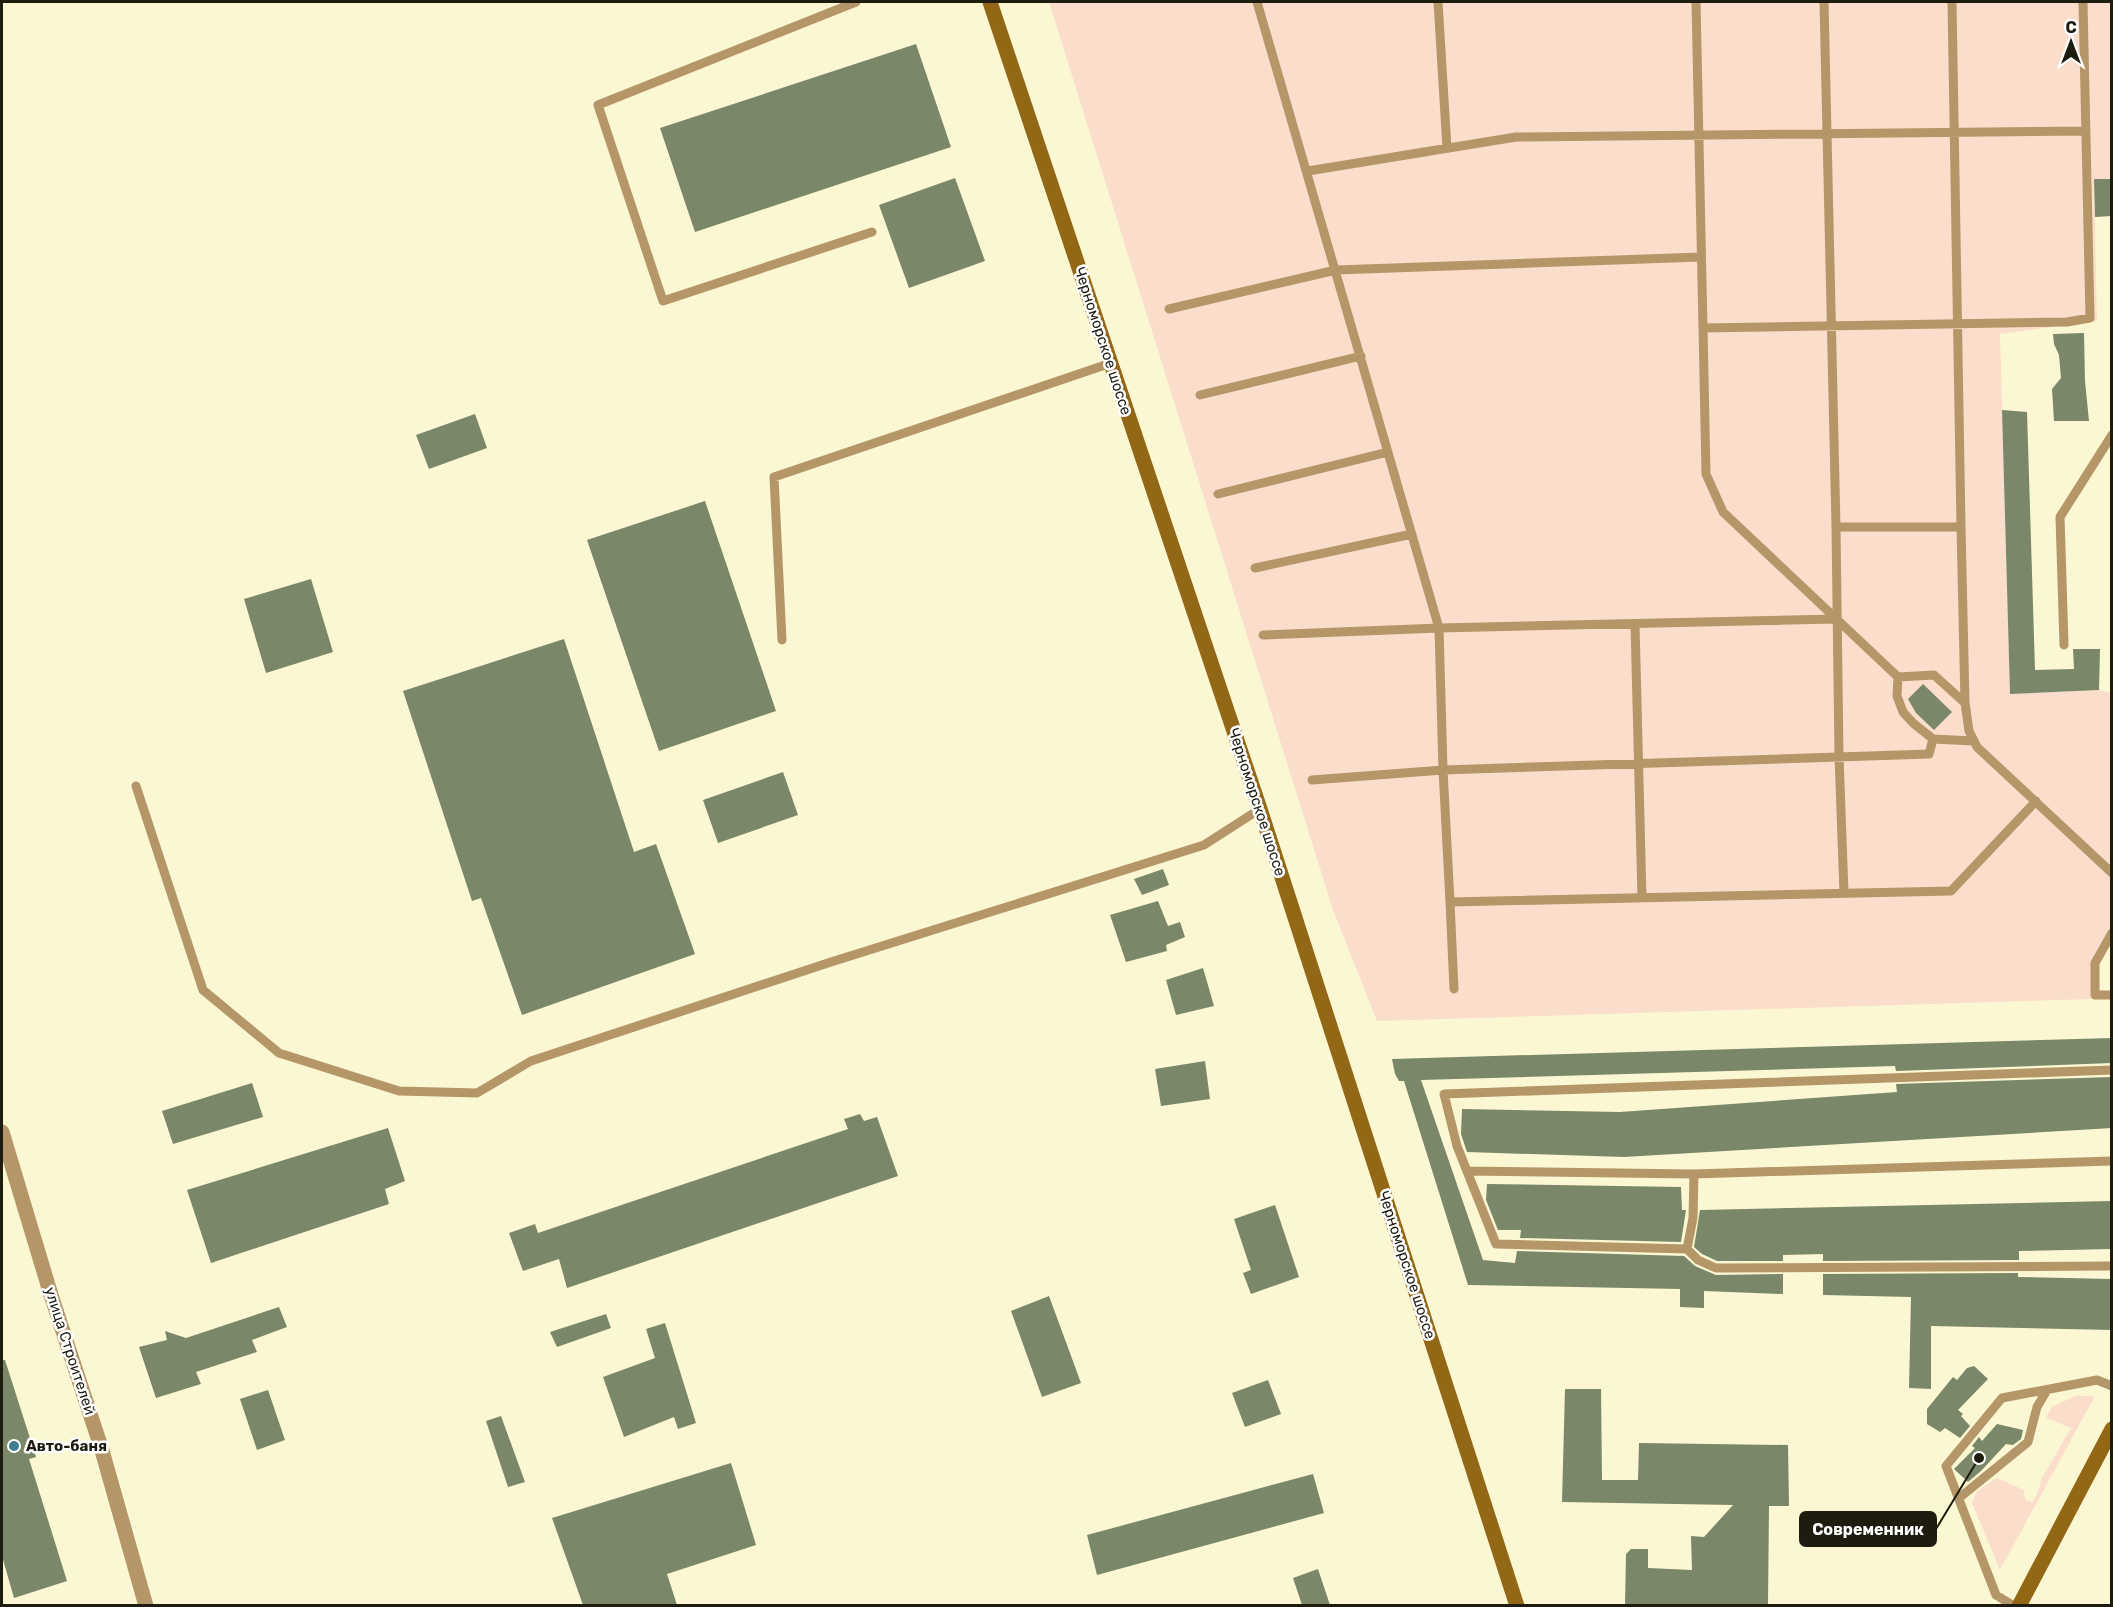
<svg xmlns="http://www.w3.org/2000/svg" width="2113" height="1607" viewBox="0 0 2113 1607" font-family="Rubik,sans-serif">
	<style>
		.green { fill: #fbddcc }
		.building { fill: #7a8768 }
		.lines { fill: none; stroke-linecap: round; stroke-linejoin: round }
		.service { stroke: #b49669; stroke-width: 9 }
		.minor { stroke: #b49669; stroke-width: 15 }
		.secondary { stroke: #926715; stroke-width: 15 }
		.poi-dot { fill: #3f7d93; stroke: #fff; stroke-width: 2 }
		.labels { text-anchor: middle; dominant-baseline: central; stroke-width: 5; stroke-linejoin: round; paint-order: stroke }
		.street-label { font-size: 15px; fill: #1e1c0f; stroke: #fff }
		.poi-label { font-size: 15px; font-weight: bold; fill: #1e1c0f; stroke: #fff; text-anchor: start }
		.leader { fill: none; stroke: #1e1c0f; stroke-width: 2 }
		.callout-dot { fill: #1e1c0f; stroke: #fff; stroke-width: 2 }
		.callout { fill: #1e1c0f; stroke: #1e1c0f; stroke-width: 2 }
		.callout-label { font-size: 16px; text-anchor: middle; font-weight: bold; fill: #fff }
	</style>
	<rect width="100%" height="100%" fill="#fbf7d3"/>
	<path class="green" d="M1049 2H2111V179H2094L2097 321 2000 334 2010 694 2099 690 2111 693V933L2095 963 2091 999 1377 1021 1333 910Z
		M2075 1396H2095L2000 1570 1972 1503 1977 1491 1997 1478 2024 1490 2025 1500 2032 1502 2037 1495 2042 1478 2071 1428 2046 1418 2052 1407Z"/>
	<path class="building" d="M916 44 951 147 695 232 660 128Z
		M955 178 985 261 909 288 879 205Z
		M2094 179H2112V216L2095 217Z
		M2084 333 2085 381 2089 421H2054L2052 389 2061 378 2059 355 2054 344 2053 334Z
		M2002 410 2027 412 2035 670 2074 669 2073 649H2100L2099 690 2010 694Z
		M475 414 487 448 429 469 416 435Z
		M705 501 776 711 659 751 587 540Z
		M311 579 333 652 266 673 244 599Z
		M564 639 634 852 656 844 695 954 522 1015 481 898 472 901 403 691Z
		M1923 684 1952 712 1934 730 1916 713 1908 699Z
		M783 772 798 815 718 843 703 800Z
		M1163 869 1169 885 1142 895 1134 879Z
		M1158 901 1168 926 1180 922 1185 937 1166 945 1167 951 1126 962 1110 915Z
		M1203 968 1214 1006 1176 1015 1166 980Z
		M2112 1038V1063L1896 1071 1895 1066 1421 1080 1483 1260 1515 1263 1517 1251 1684 1256 1695 1266 1716 1275 1783 1274V1294L1704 1291V1308L1680 1307V1289L1468 1285 1404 1081H1399L1395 1074 1392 1059Z
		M1205 1061 1210 1099 1161 1106 1155 1069Z
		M2112 1077V1128L1624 1157 1467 1152 1461 1134 1462 1109 1620 1112 1897 1092 1896 1084Z
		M252 1083 263 1117 173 1144 162 1111Z
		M860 1114 864 1121 877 1117 898 1176 567 1288 559 1259 523 1271 509 1233 535 1224 538 1233 848 1129 844 1119Z
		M388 1128 405 1181 385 1189 389 1204 211 1263 187 1190Z
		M1487 1184 1681 1187 1682 1210H1686L1681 1242 1520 1238 1521 1230H1498L1486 1200Z
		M2112 1201V1249L2019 1251V1260L1823 1261V1254L1783 1255V1261H1717L1702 1254 1694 1247 1700 1210Z
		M1275 1205 1299 1277 1251 1294 1243 1273 1251 1270 1234 1219Z
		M2018 1273V1277L2112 1279V1330L1931 1326V1389L1909 1388 1911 1297 1823 1295V1274Z
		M1049 1296 1081 1383 1042 1397 1011 1311Z
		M279 1307 287 1327 252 1340 257 1352 196 1372 201 1384 156 1398 139 1347 167 1340 165 1331 186 1338Z
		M606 1314 611 1328 557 1347 550 1332Z
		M665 1323 696 1423 678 1429 674 1417 624 1437 603 1377 655 1358 646 1329Z
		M2 1360H5L36 1457 29 1459 67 1581 14 1598 2 1556Z
		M1974 1366 1988 1379 1958 1410 1963 1414 1961 1416 1970 1426 1960 1438 1945 1428 1940 1432 1927 1424V1409L1953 1377 1957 1380 1967 1368Z
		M1268 1380 1281 1414 1245 1427 1232 1393Z
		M1565 1389H1601L1602 1480H1638L1639 1443 1788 1445 1789 1506H1769L1768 1605H1625L1626 1554 1631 1549H1648V1568L1692 1570 1691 1536 1704 1537 1733 1505 1562 1502Z
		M268 1390 285 1440 257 1450 240 1399Z
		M501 1416 525 1482 508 1487 486 1421Z
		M1997 1424 2023 1430 2021 1439 2013 1445 2006 1444 1981 1471 1968 1482 1954 1469 1975 1448 1972 1446 1979 1437 1982 1441Z
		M731 1463 756 1545 667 1574 677 1605H583L552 1518Z
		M1313 1474 1324 1513 1097 1575 1087 1535Z
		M1318 1569 1330 1605H1302L1293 1578Z"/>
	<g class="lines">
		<path class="service" d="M856 2 598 105 663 301 872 232
			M1257 2 1439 628 1443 770 1450 902
			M1438 2 1447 148
			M1696 2 1703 328
			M1824 2 1836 527
			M1952 2 1961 527
			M2083 2 2090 318 2067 322 1703 328 1706 474 1723 512 1898 677 1934 675 1965 703 1969 731 1977 747 2112 873
			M1308 171 1516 137 2086 131
			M1169 309 1336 270 1701 257
			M1200 395 1361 356
			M1218 494 1388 452
			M1255 568 1412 534
			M1635 624 1642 898
			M1263 635 1439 628 1837 619
			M782 640 774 477 1111 363
			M2064 645 2060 517 2112 435
			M1898 677 1897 696 1903 712 1913 723 1933 739 1974 741
			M1312 780 1443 770 1929 754 1933 739
			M136 786 203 990 279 1053 399 1091 477 1093 531 1061 831 962 1204 845 1260 809
			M1844 893 1839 756 1836 527H1961L1965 703
			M2112 933 2095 963V995H2112
			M1454 989 1450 902 1951 891 2036 801
			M2112 1070 1444 1094 1457 1146 1496 1244 1687 1249 1698 1260 1716 1268 2112 1266
			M1467 1171 1694 1174 2112 1161
			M1687 1249 1693 1218 1694 1174
			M1959 1498 2028 1442 2037 1407 2047 1390
			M2014 1606 1996 1595 1946 1466 2002 1398 2097 1380 2112 1386"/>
		<path class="minor" d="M2 1132 51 1295 101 1447 146 1606"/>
		<path class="secondary" d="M990 2 1260 809 1517 1606
			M2019 1606 2112 1429"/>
	</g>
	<circle class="poi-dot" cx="14" cy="1446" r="6"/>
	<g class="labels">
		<g class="street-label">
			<text transform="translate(1103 341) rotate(72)">Черноморское шоссе</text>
			<text transform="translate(1257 802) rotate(72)">Черноморское шоссе</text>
			<text transform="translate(1407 1265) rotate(72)">Черноморское шоссе</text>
			<text transform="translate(70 1351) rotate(72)">улица Строителей</text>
		</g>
		<g class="poi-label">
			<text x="26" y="1446">Авто-баня</text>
		</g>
	</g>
	<path class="leader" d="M1979 1458L1936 1529"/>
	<circle class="callout-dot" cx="1979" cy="1458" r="6"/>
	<rect class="callout" x="1800" y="1512" width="136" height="34" rx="6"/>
	<g class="callout-label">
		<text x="1868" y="1535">Современник</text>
	</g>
	<rect width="2113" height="1607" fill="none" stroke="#1e1c0f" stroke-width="6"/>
	<g transform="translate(2071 42)" stroke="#ffffff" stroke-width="4.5" paint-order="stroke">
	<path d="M0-4.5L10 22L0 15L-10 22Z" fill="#1e1c0f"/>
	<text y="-9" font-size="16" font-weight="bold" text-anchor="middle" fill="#1e1c0f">С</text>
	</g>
</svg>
